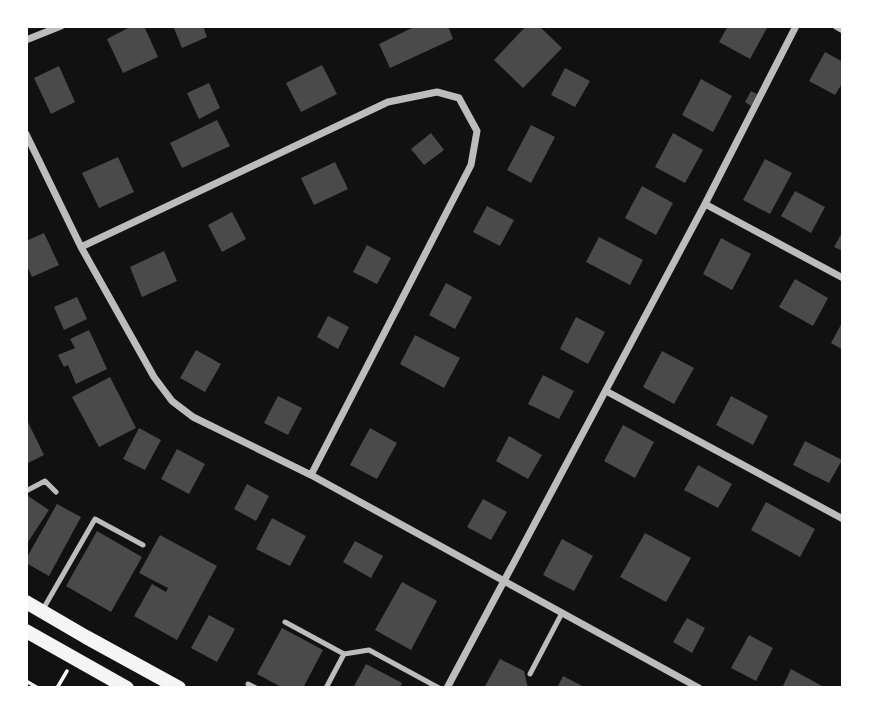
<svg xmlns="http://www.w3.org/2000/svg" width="869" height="714" viewBox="0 0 869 714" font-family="Raleway,sans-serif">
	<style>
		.building { fill: #4a4a4a }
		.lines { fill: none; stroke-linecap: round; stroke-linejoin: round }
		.path { stroke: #f5f5f5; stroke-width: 3.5 }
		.service { stroke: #bcbcbc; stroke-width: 5 }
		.minor { stroke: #bcbcbc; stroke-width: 7 }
		.secondary { stroke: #f5f5f5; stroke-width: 14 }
	</style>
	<rect width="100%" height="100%" fill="#111"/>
	<path class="building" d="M132 26H144L158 57 123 73 107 39Z
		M173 26H203L207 37 182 48Z
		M416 26H448L453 39 390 68 379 44Z
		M526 26H539L562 48 523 88 494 60Z
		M728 26H768L750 59 719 42Z
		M825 52 843 62V82L835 95 809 81Z
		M322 65 337 94 301 112 286 83Z
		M59 66 75 102 51 114 34 78Z
		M565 68 590 81 575 107 551 95Z
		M701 79 732 96 713 132 682 115Z
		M209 83 220 108 199 119 187 93Z
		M751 91 757 94 751 106 745 102Z
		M217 120 230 146 182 168 170 143Z
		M531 125 555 137 531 183 507 170Z
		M431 133 444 150 424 165 411 149Z
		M673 133 703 150 685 183 655 167Z
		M118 157 134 192 99 208 82 173Z
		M765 159 792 173 770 214 743 200Z
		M335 162 348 189 314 205 301 178Z
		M642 186 673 203 656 235 625 218Z
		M795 191 825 207 811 233 781 216Z
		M487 206 514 220 500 246 473 232Z
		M232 212 246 239 222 252 208 225Z
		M843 231V251L834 247Z
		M44 233 59 265 32 277 26 264V241Z
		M599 237 643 260 630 285 586 262Z
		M721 238 751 254 732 290 703 274Z
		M367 245 391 258 377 284 353 272Z
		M164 251 177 281 142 297 130 267Z
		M795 279 828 298 813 326 779 307Z
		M446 283 472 297 455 329 429 315Z
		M77 297 87 319 64 330 54 307Z
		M328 316 349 327 338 349 317 337Z
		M576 317 605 332 588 364 560 349Z
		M843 321V350L831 343Z
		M89 330 107 369 76 384 68 365 64 367 58 355 75 348 70 339Z
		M415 335 460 358 444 388 400 364Z
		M196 350 221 364 205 392 180 378Z
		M662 351 694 368 674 404 643 387Z
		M543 375 574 391 559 419 528 404Z
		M110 377 136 428 99 447 72 397Z
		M278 396 302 408 288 435 264 423Z
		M731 396 768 416 753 445 716 425Z
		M26 418 44 455 26 464Z
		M623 425 654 442 635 478 604 461Z
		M139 428 161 440 145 470 123 459Z
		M370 428 397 443 377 479 350 465Z
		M509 436 542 455 528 479 496 461Z
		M805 441 842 460 829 483 793 465Z
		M177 449 205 464 189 494 161 479Z
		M698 465 732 484 718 508 684 490Z
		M247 484 269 496 256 521 234 509Z
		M28 496 49 510 26 545V497Z
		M483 499 507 512 491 540 467 527Z
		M766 502 815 529 800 557 751 530Z
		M57 504 81 517 49 576 26 563V559Z
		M272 518 306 536 290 566 256 549Z
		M97 531 142 557 111 612 66 586Z
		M645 533 691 558 666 602 620 577Z
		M160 535 217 566 177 640 134 616 152 584 166 592 168 588 139 573Z
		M562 539 593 556 574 591 543 575Z
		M355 541 383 556 371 578 343 562Z
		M402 582 437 601 411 650 375 630Z
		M209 615 235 629 217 662 191 648Z
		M687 618 705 628 692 653 673 642Z
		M282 628 323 650 303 688H283L257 674Z
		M749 635 773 648 756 681 731 668Z
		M500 659 524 671 528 688H484Z
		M366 664 402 683 400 688H353Z
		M791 669 822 686 821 688H782Z
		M563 676 586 688H557Z"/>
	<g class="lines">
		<path class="path" d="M26 681 38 688
			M57 688 67 671"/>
		<path class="service" d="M26 491 45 481 56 492
			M42 611 95 519 143 545
			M285 622 344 654
			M530 674 562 613
			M248 684 256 688
			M326 688 344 654 369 650 439 688"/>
		<path class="minor" d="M836 26 843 30
			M26 40 61 26
			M26 134 81 247 154 377 172 401 193 417 311 475 699 688
			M705 204 843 278
			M81 247 388 102 437 92 459 98 477 131 471 165 311 475
			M606 391 843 519
			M447 688 705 204 796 26"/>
		<path class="secondary" d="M26 602 86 637 179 688
			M26 631 127 688"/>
	</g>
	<rect width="869" height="714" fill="none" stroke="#ffffff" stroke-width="56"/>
</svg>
